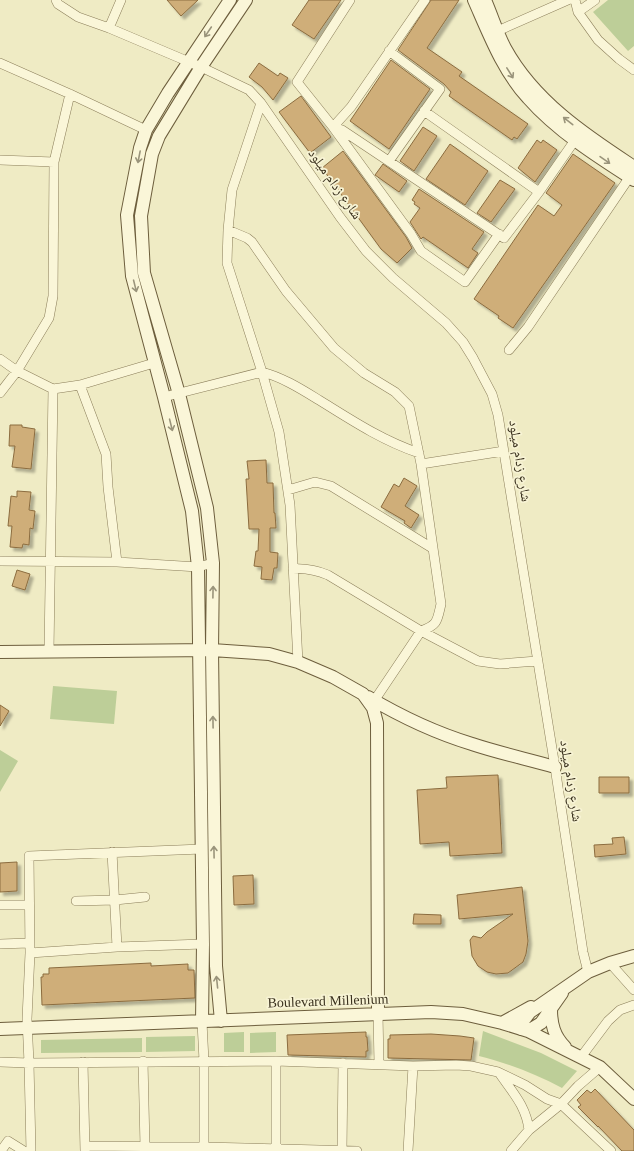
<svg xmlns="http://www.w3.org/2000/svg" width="634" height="1151" viewBox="0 0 634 1151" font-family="'Times New Roman','Noto Naskh Arabic',serif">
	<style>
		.green { fill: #bdce98 }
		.building { fill: #cfae79; stroke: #8b6c3f; filter: url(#shadow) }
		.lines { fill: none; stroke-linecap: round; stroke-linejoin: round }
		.street-casing { stroke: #8b7e5a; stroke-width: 10 }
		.secondary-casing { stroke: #6d5e3d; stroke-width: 14 }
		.street { stroke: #faf6d8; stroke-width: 9 }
		.secondary { stroke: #faf6d8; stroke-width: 12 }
		.oneway { stroke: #9a947b }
		.labels { text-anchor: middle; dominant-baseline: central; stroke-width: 3.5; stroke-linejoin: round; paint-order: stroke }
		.street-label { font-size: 14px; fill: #3a311e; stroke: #f7f3d4 }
	</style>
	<defs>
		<filter id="shadow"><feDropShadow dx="3.5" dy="3.5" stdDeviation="1" flood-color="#0004"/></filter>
	</defs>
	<rect width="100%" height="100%" fill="#efebc4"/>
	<path class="green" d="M608 0H634V46L628 51 593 12Z
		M53 686 117 691 114 724 50 719Z
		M0 750 18 761 0 792Z
		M483 1031 541 1053 577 1071 562 1088C536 1074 507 1063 479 1056Z
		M244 1032V1052H224V1033Z
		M276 1032V1052L250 1053V1033Z
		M195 1036V1051L146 1052V1037Z
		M142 1038V1052L41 1053V1040Z"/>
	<path class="building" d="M167 0H198L181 16Z
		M309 0H341L314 39 292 25Z
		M431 0H459L427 48 462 72 459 76 528 124 517 139 514 137 512 140 449 96 451 92 444 84 398 50Z
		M391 60 430 89 389 149 350 121Z
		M259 63 278 76 280 73 288 78 273 100 262 87 249 77Z
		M301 96 331 137 310 153 279 112Z
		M423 127 437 136 414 171 400 161Z
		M537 140 541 143 543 140 557 150 535 182 518 168Z
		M450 144 488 171 465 205 426 179Z
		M343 151 406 237 412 248 397 263 381 249 322 168Z
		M573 154 615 183 513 328 498 318 499 316 474 299 538 205 554 216 562 205 546 193Z
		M383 164 407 181 399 192 375 175Z
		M500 180 515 189 491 222 477 213Z
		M419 189 484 232 472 249 478 253 468 268 423 237 421 239 410 222 420 208 414 204 415 202 412 200Z
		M10 425H22V427L35 429 31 469 12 467 15 446H9Z
		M266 460 267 483H273L274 513H275L276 528H270V552L278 553 277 568H274L272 580 261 579 262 567 254 566 256 551H258L259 529H249L246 479H249L247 461Z
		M404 478 417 486 405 506 419 515 411 528 404 523 405 521 381 507 394 484 399 487Z
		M17 491 31 492 29 510 35 511 33 529 30 528 29 545 23 544 22 548 10 547 12 526H8L11 496 17 497Z
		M17 570 30 574 25 590 12 586Z
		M0 705 9 711 0 726Z
		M498 775 502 853 450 856 449 842 420 844 417 790 447 788 446 777Z
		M599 777H629V793H599Z
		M624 837 626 854 595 857 594 845 613 844 612 838Z
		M17 862V891L0 892V863Z
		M253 875 254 904 234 905 233 876Z
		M522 887 528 941 526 954 523 962 508 973 496 974 487 972 478 966 472 956 470 940 473 936 481 938 487 932 513 914 459 919 457 895Z
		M414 914 441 915V924H413Z
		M151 963V966L188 964V970H194L195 998 42 1005 41 977H43V974H49V968Z
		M366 1032V1037H367L368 1051H366V1057L288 1055 287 1035Z
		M431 1034 460 1036 474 1038 471 1060 388 1058V1039H390V1035Z
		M595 1089 634 1130V1151H622L598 1126V1127L578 1107 581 1105 577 1100 587 1090 591 1093Z"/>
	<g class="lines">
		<g class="street-casing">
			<path id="street" d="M56 0 58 4 78 17 109 28 201 67 249 90 261 103 340 217 366 251 393 278 446 323 463 342 473 358 492 394 498 415 555 767 583 952 588 972
				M350 0 297 82 333 127 411 234 421 251 465 282 499 234
				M425 0 351 107 333 127 342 130 504 238 539 192 575 140
				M575 0 578 12 598 40 619 59 634 70
				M578 12 595 0
				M109 28 121 0
				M493 33 568 0
				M0 63 70 94 146 130
				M261 103 232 190 228 230 227 263 262 372 279 432 290 505 298 662
				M424 111 539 192
				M0 160 54 162
				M389 161 440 89 389 51
				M228 230 247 238 252 242 286 291 334 348 364 373 395 392 409 406 421 464 441 604C437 621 438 625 421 631L374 701
				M509 350 528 327 633 172
				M0 359 17 371 53 389 80 385 154 363
				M80 385 106 454 108 487 117 562
				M0 393 17 371 49 318 53 296 54 162 70 94
				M164 397 262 372C282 377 301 389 319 400 351 420 383 441 419 453
				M421 464 504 451
				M288 490 315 482 331 486 432 548
				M0 561 117 562 198 567 213 563
				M293 569C306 568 316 570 328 575L421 631 478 661 500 664 537 661
				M49 651 53 389
				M112 852 117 947
				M76 901 115 900 145 897
				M0 905H28
				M0 944 29 943
				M30 953 117 947 203 944
				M610 963 634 990
				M378 1014 379 1064
				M202 1022 204 1061V1151
				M581 1057 608 1021 620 1010 634 1005
				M143 1061 145 1147
				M276 1061V1149
				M0 1062 29 1063 276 1061 413 1066 456 1065 471 1066 498 1072 525 1085 547 1099 561 1104 611 1151
				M83 1062 85 1151
				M500 1074C513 1093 526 1106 529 1130
				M85 1146 204 1147 357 1151
				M1 1151 8 1141 24 1151
				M31 1151 29 1063 27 1019 30 953 29 856 202 849
				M342 1151 343 1063
				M408 1151 413 1066
				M511 1151 529 1130 561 1104 578 1086 600 1067"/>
		</g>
		<g class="secondary-casing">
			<path id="secondary" d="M474 0C489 34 503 71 528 98 557 131 598 157 634 180
				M485 0C492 16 497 33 505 48 534 101 585 135 634 167
				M0 652 212 650 269 654 298 662 333 677 363 694 373 708 377 723 378 1014
				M368 697C400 716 436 733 472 744 499 753 527 759 555 767
				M551 1009C551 1024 554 1036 565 1047
				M221 1021 216 966 212 650 213 563 207 508 179 394 144 273 141 216 152 154 159 136 201 67 246 0
				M202 1022 203 944 198 567 192 511 164 397 132 276 127 215 140 148 146 130 168 93 230 0
				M502 1023 531 1007
				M0 1029 431 1012 463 1014 502 1023 528 1031 600 1067 634 1099
				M521 1029 524 1020 530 1012 588 972 610 963 634 956
				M528 1031 541 1023 562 993"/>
		</g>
		<use href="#street" class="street"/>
		<use href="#secondary" class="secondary"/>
	</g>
	<defs><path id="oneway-shaft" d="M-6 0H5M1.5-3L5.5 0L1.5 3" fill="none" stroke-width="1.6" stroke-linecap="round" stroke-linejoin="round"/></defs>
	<g class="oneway">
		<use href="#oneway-shaft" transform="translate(208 32) rotate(124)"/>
		<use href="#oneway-shaft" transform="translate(510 73) rotate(58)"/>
		<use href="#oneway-shaft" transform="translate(568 121) rotate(-142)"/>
		<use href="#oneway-shaft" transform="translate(139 157) rotate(101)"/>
		<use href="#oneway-shaft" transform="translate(605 160) rotate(35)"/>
		<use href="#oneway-shaft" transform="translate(135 286) rotate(76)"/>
		<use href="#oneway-shaft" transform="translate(171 425) rotate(76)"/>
		<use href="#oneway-shaft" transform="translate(213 592) rotate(-89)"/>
		<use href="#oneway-shaft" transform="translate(213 722) rotate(-91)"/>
		<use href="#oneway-shaft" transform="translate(214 852) rotate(-91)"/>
		<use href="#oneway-shaft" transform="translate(217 982) rotate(-96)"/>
	</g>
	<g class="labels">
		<g class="street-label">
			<text transform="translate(335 184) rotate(55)">شارع زدام ميلود</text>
			<text transform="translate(520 461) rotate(81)">شارع زدام ميلود</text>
			<text transform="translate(571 781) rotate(81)">شارع زدام ميلود</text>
			<text transform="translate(328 1001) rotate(-2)">Boulevard Millenium</text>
		</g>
	</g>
</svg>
